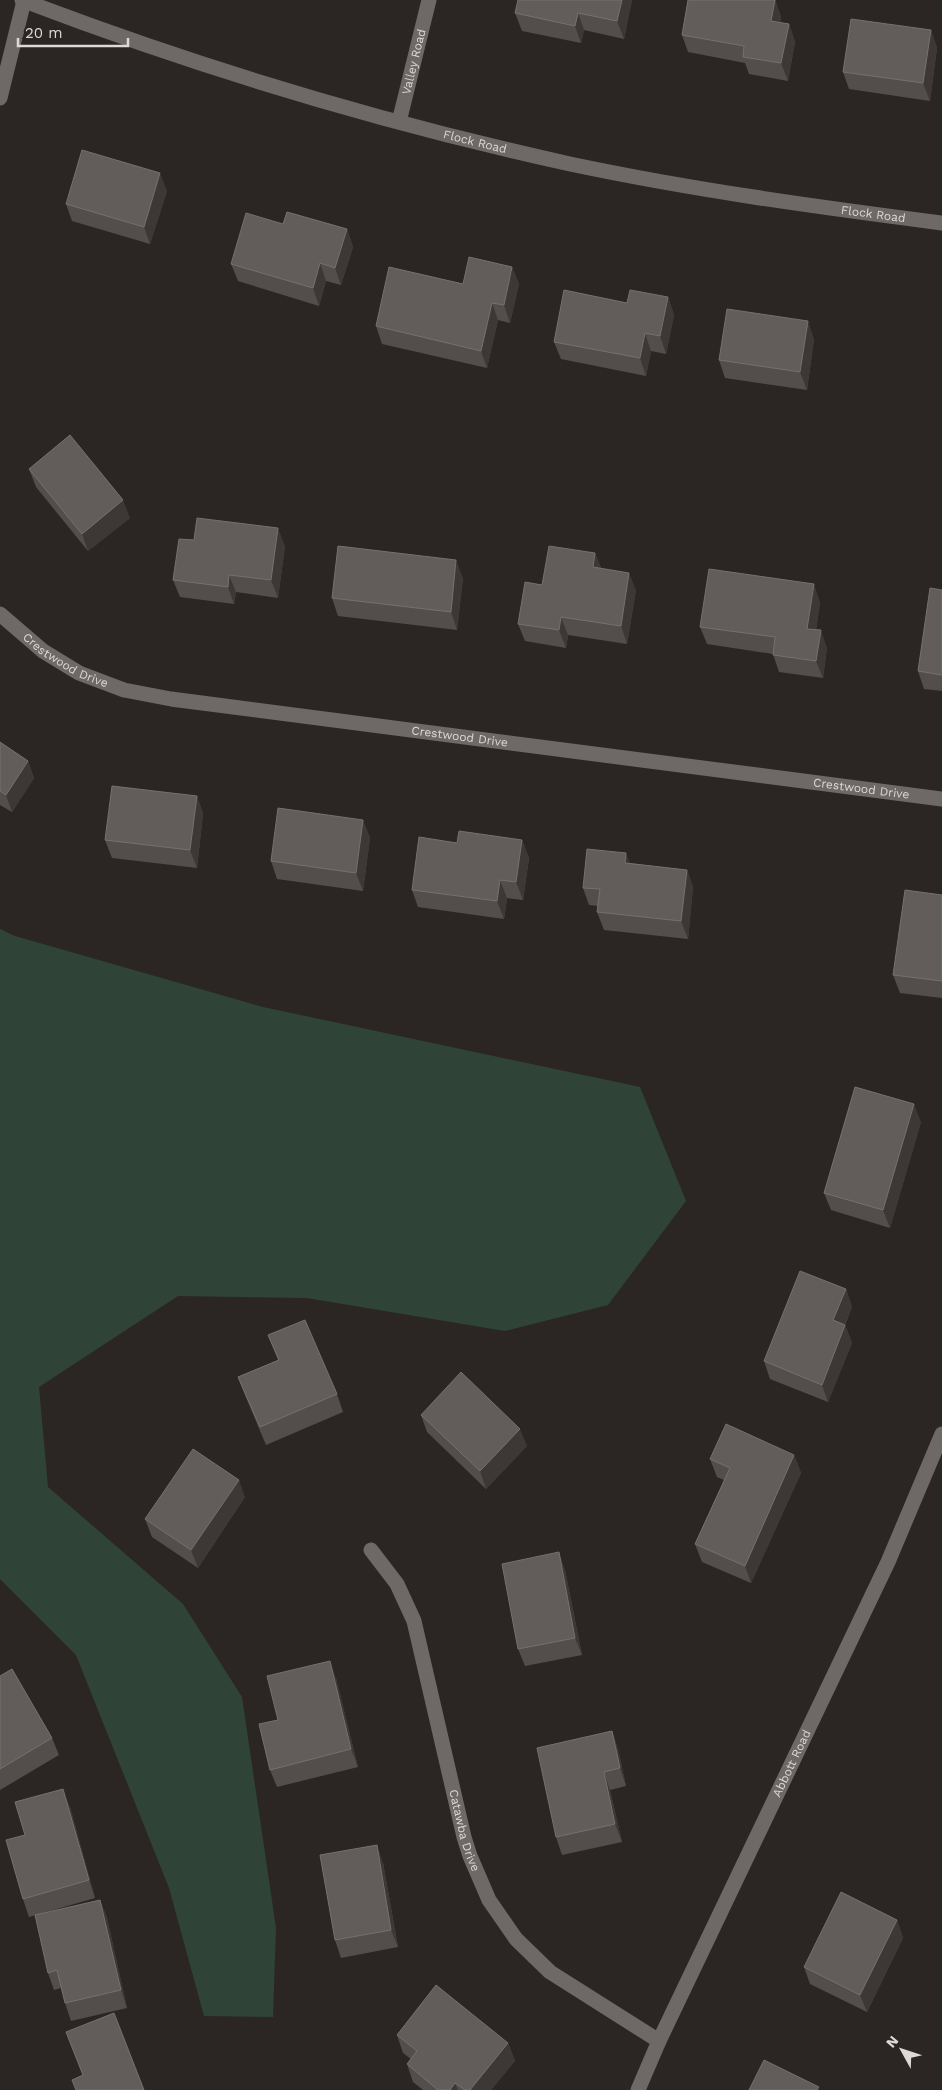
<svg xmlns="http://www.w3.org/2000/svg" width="942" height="2090" viewBox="0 0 942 2090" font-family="'Work Sans',sans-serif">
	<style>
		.green { fill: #2f4436 }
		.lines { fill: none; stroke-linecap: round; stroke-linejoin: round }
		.minor { stroke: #6e6966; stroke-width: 15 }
		.wall { fill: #534e4c }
		.shaded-wall { fill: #3d3835 }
		.building { fill: #625d5a; stroke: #75716e }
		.labels { text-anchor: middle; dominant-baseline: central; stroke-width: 4.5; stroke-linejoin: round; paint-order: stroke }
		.street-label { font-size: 12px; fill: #dcd9d7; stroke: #2b2624 }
	</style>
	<rect width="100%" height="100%" fill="#2b2624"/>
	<path class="green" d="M0 929 15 936 263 1007 640 1087 686 1201 608 1305 505 1331 307 1298 178 1296 39 1387 48 1487 183 1604 242 1697 276 1928 273 2017 204 2016 169 1888 76 1655 0 1579Z"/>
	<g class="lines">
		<g class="minor">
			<path id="s1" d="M22 0C200 68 384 123 570 164 693 190 817 207 942 223"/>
			<path d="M0 98 24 1"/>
			<path id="s2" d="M399 122 429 0"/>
			<path id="s3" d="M0 614 43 651 79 673 124 690 171 699 942 799"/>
			<path id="s4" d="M371 1550 397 1584 414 1621 464 1837 470 1856 489 1900 516 1939 550 1972 659 2041"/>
			<path id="s5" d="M638 2090 659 2041 888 1562 942 1434"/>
		</g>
	</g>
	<path class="wall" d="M518 0H632L624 39 584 30 581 43 522 31 515 13Z
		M688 0H775L781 17 780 23 789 24 795 42 788 81 749 74 745 63 688 52 682 35Z
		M931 30 937 48 930 101 849 89 843 72Z
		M167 191 150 244 72 221 66 204Z
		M283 224 347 229 353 247 341 285 326 281 319 306 238 281 231 264Z
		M512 267 519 284 510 323 498 320 487 368 382 344 376 326 463 284Z
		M668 297 674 315 666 354 651 351 646 376 561 359 554 342 627 303Z
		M814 339 807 390 725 378 719 360Z
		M29 469 130 518 88 551 36 487Z
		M285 546 278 598 236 592 234 604 180 597 173 580Z
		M595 553 601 568 636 590 627 644 568 635 566 648 525 641 518 624 542 585Z
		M463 578 457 630 338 616 332 598Z
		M942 590V691L924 689 918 671Z
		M820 602 816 630 827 648 823 678 779 672 773 654 707 644 700 627Z
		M0 742 28 761 34 778 12 812 0 805Z
		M197 796 203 814 197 868 112 858 105 840Z
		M363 820 370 838 363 891 277 879 271 861Z
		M522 840 529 858 523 900 507 898 504 919 418 907 412 890 457 843Z
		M630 863 687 870 693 887 688 939 604 930 597 912 598 906 589 905 583 888Z
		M942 895V998L900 993 893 975Z
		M921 1122 890 1228 831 1210 824 1193Z
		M846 1289 852 1307 845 1325 852 1343 828 1402 770 1379 764 1361Z
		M268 1335 337 1394 343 1412 266 1445 245 1395 238 1377 278 1360Z
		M421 1415 527 1446 486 1489 427 1432Z
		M794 1455 801 1473 751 1583 702 1562 695 1544 724 1480 717 1477 710 1459Z
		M245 1497 198 1568 152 1537 145 1519Z
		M565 1570 582 1655 525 1666 518 1649Z
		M0 1676 52 1738 59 1755 0 1790Z
		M336 1678 358 1767 277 1787 270 1770 278 1720Z
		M612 1731 618 1749 626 1786 610 1790 622 1842 562 1855 556 1837Z
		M70 1807 95 1898 29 1917 23 1899 25 1835Z
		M383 1863 398 1947 341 1958 335 1940Z
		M100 1900 107 1918 127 2008 71 2021 65 2003 61 1988 54 1990 48 1973Z
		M897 1920 903 1938 867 2012 810 1984 804 1967Z
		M66 2032 144 2090 83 2076Z
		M397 2035 508 2043 515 2061 491 2090H423L413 2082 407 2064 411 2059 403 2053Z"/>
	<path class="shaded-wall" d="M622 0H632L624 39 617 21Z
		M775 0 781 17 777 38 771 21Z
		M578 13 584 30 581 43 575 26Z
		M789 24 795 42 788 81 781 63Z
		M931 30 937 48 930 101 923 83Z
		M160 173 167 191 150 244 144 227Z
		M347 229 353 247 341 285 335 268Z
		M320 263 326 281 319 306 313 288Z
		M512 267 519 284 510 323 504 305Z
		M668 297 674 315 666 354 660 336Z
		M492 303 498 320 487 368 481 351Z
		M808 321 814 339 807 390 800 372Z
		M645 333 651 351 646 376 640 358Z
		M123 500 130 518 88 551 82 534Z
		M278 528 285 546 278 598 271 580Z
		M595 553 602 571 593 567Z
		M456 560 463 578 457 630 451 612Z
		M629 573 636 590 627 644 621 626Z
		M229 575 236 592 234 604 228 587Z
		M814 584 820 602 814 646 807 629Z
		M561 617 568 635 566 648 559 630Z
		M821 630 827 648 823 678 816 661Z
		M28 761 34 778 12 812 6 795Z
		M197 796 203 814 197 868 190 850Z
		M363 820 370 838 363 891 356 873Z
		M522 840 529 858 523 900 516 882Z
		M626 853 633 871 625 863Z
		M687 870 693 887 688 939 681 921Z
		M500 880 507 898 504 919 497 901Z
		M914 1104 921 1122 890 1228 883 1210Z
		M846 1289 852 1307 839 1338 833 1320Z
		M845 1325 852 1343 828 1402 822 1385Z
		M520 1429 527 1446 486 1489 480 1471Z
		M794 1455 801 1473 751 1583 745 1566Z
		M239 1480 245 1497 198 1568 191 1550Z
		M559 1552 565 1570 582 1655 575 1638Z
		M330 1661 336 1678 358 1767 351 1749Z
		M612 1731 618 1749 626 1786 620 1768Z
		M604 1772 610 1790 622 1842 615 1824Z
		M63 1789 70 1807 95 1898 89 1880Z
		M377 1845 383 1863 398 1947 391 1930Z
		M100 1900 107 1918 127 2008 121 1990Z
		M897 1920 903 1938 867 2012 860 1995Z
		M508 2043 515 2061 491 2090H470Z
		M455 2083 458 2090H450Z"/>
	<path class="building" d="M518 0H622L617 21 578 13 575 26 515 13Z
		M688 0H775L771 21 789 24 781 63 743 57 744 46 682 35Z
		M851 19 931 30 923 83 843 72Z
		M82 150 160 173 144 227 66 204Z
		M287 212 347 229 335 268 320 263 313 288 231 264 246 213 283 224Z
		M469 257 512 267 504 305 492 303 481 351 376 326 389 267 463 284Z
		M564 290 627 303 630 290 668 297 660 336 645 333 640 358 554 342Z
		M727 309 808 321 800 372 719 360Z
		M70 435 123 500 82 534 29 469Z
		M197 518 278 528 271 580 229 575 228 587 173 580 179 539 194 540Z
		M338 546 456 560 451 612 332 598Z
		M549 546 595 553 593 567 629 573 621 626 561 617 559 630 518 624 525 582 542 585Z
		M709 569 814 584 807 629 821 630 816 661 773 655 775 637 700 627Z
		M930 588 942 590V675L918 671Z
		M0 742 28 761 6 795 0 791Z
		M112 786 197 796 190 850 105 840Z
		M278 808 363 820 356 873 271 861Z
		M459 831 522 840 516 882 500 880 497 901 412 890 419 837 457 843Z
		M587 849 626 853 625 863 687 870 681 921 597 912 600 889 583 888Z
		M905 890 942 895V981L893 975Z
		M855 1087 914 1104 883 1210 824 1193Z
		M800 1271 846 1289 833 1320 845 1325 822 1385 764 1361Z
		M305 1320 337 1394 260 1427 238 1377 279 1360 268 1335Z
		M461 1372 520 1429 480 1471 421 1415Z
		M726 1424 794 1455 745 1566 695 1544 730 1468 710 1459Z
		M193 1449 239 1480 191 1550 145 1519Z
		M559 1552 575 1638 518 1649 502 1564Z
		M330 1661 351 1749 270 1770 259 1724 278 1720 267 1676Z
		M12 1669 52 1738 0 1769V1676Z
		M612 1731 620 1768 604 1772 615 1824 556 1837 537 1748Z
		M63 1789 89 1880 23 1899 6 1840 25 1835 15 1802Z
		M377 1845 391 1930 335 1940 320 1855Z
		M841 1892 897 1920 860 1995 804 1967Z
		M100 1900 121 1990 65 2003 57 1970 48 1973 35 1915Z
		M436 1985 508 2043 470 2090H465L455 2083 450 2090H438L407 2064 417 2051 397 2035Z
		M114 2013 144 2090H76L72 2080 83 2075 66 2032Z
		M764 2060 819 2087 817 2090H749Z"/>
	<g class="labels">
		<g class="street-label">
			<text stroke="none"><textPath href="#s2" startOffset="62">Valley Road</textPath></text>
			<text stroke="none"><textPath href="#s1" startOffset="475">Flock Road</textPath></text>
			<text stroke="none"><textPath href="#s1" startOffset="880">Flock Road</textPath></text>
			<text stroke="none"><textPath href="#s3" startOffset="81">Crestwood Drive</textPath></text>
			<text stroke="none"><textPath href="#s3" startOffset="486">Crestwood Drive</textPath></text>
			<text stroke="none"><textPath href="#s3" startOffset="891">Crestwood Drive</textPath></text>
			<text stroke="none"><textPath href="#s5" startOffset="361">Abbott Road</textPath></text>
			<text stroke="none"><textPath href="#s4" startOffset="299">Catawba Drive</textPath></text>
		</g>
	</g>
	<g transform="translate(902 2050) rotate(310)" stroke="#2b2624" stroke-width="4" paint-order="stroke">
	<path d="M0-4L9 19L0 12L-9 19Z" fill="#dcd9d7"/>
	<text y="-8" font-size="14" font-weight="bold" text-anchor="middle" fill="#dcd9d7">N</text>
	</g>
	<path d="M18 38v8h110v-8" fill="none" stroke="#dcd9d7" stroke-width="2.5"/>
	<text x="25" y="38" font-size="15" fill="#dcd9d7" stroke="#2b2624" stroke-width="4" paint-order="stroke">20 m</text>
</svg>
